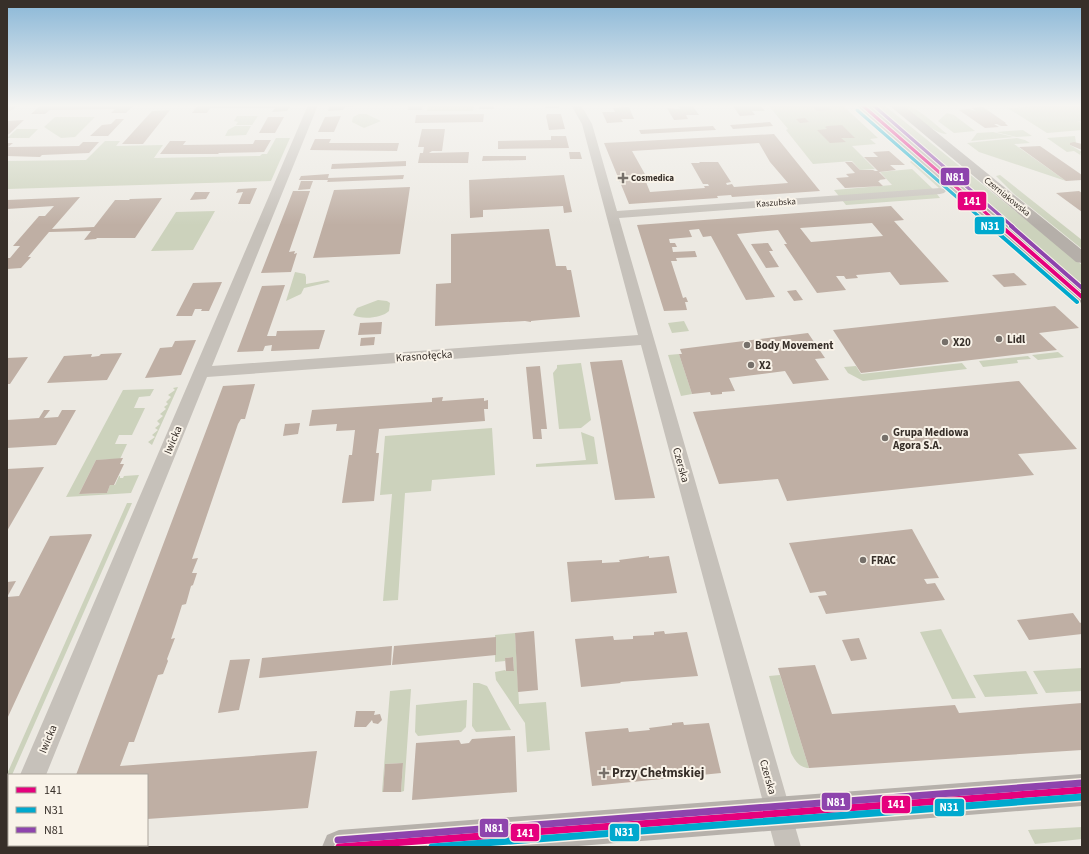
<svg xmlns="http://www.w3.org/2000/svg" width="1089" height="854" viewBox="0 0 1089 854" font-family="'Source Sans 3',sans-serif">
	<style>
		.green { fill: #ccd2bc }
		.building { fill: #bfafa4; fill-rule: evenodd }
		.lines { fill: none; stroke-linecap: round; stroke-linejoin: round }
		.street { fill: #c6c1ba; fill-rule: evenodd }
		.secondary { fill: #b6b1ab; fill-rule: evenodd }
		.primary { fill: #b5afa9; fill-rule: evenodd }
		.bus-1-far2-casing { stroke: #f9f3e9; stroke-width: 5 }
		.bus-1-far1-casing { stroke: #f9f3e9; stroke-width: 6 }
		.bus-1-casing { stroke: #f9f3e9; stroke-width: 10 }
		.bus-2-far2-casing { stroke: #f9f3e9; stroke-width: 5 }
		.bus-2-far1-casing { stroke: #f9f3e9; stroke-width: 6 }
		.bus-2-casing { stroke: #f9f3e9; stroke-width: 10 }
		.bus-3-far2-casing { stroke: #f9f3e9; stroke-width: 5 }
		.bus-3-far1-casing { stroke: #f9f3e9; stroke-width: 6 }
		.bus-3-casing { stroke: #f9f3e9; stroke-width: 10 }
		.bus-1-far2 { stroke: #e5007d; stroke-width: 3 }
		.bus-1-far1 { stroke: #e5007d; stroke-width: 4 }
		.bus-1 { stroke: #e5007d; stroke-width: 7 }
		.bus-2-far2 { stroke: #00a9ce; stroke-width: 3 }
		.bus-2-far1 { stroke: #00a9ce; stroke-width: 4 }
		.bus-2 { stroke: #00a9ce; stroke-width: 7 }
		.bus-3-far2 { stroke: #8e44ad; stroke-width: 3 }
		.bus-3-far1 { stroke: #8e44ad; stroke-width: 4 }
		.bus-3 { stroke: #8e44ad; stroke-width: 7 }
		.poi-dot { fill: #76706a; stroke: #f9f3e9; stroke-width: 1.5 }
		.labels { text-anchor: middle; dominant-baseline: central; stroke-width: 4; stroke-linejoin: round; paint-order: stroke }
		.far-poi-label { font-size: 9px; font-weight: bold; fill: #372f29; stroke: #f9f3e9; text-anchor: start }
		.far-street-label { font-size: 9px; fill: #372f29; stroke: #f9f3e9 }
		.poi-label { font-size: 11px; font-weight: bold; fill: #372f29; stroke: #f9f3e9; text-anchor: start }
		.street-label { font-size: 11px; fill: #372f29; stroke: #f9f3e9 }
		.near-poi-label { font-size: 13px; font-weight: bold; fill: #372f29; stroke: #f9f3e9; text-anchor: start }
		.line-badge { stroke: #f9f3e9; stroke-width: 1.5 }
		.badge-label { font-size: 11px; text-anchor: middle; font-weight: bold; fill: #fff }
	</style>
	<rect width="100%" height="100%" fill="#ece9e2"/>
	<path class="green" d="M428 105H474L473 111H427Z
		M768 105H842L878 138 870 139 876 144 852 146 875 169 860 170 852 161 813 164 786 130 788 129Z
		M869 105H884L1082 265V288Z
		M903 105C916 105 937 126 947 134 935 135 913 113 903 105Z
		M1048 105 1082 106V122L1077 121 1082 123V130L1047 133 1006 107 1012 108Z
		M947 113 954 115 975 131 954 133 938 121Z
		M359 114H366L381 121 364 128 352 122 353 117Z
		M237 116H258L252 125H236L238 122 234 121Z
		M55 117H95L75 137 61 138 44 127Z
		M235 126H251L246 135 225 136 228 130Z
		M17 129H38L29 138H7Z
		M1023 130 1032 136 1016 137 996 132Z
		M993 132 1014 137 971 141 977 133Z
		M1075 136 1076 143H1070V145L1082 152 1080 154 1082 156 1074 151 1067 152 1047 138Z
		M276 138H290L271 181 7 189V161L86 160 105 141H120L116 146 163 145 154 158 260 156 262 154H267Z
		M1017 138 1025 140 1030 143 1014 144 1066 181 979 152 967 143Z
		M913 159 941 183 943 187 939 188 910 162Z
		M912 169 934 190 940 198 846 205 834 190 892 185 880 172Z
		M1000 175 1082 240V249L1014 194 996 176Z
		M215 211 193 250 151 251 176 212Z
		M295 272 305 274 306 277V284L328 280 330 282 304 288 301 294 286 301Z
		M378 300 387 301 390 303 389 311C382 318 362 320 353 315L357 308Z
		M684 321 689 331 672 333 668 323Z
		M1058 352 1064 357 1038 360 1032 355Z
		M679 354 692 394 681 396 668 355Z
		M1028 356 1031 359 1017 360 1018 363 983 367 979 361Z
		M581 363 591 420 581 428 559 429 553 373 557 368V365Z
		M962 363 967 369 863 381 848 373 844 367 856 366 861 374Z
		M178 387 152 445 148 442 155 437 152 435 158 430 155 428 160 424 157 421 163 416 160 414 166 409 164 407 168 404 166 402 171 397 168 395 175 390 173 388Z
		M154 389 150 396 139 397 134 408H145L132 435H119L115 444H127L120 459 96 460 79 494 107 493 110 485H115L119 476H120V478H123L124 476 139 475 131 493 66 497 123 390Z
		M492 428 495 475 432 480 431 491 405 493 398 600 383 601 392 494 380 495 385 436Z
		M581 432 594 437 598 464 536 467V464L586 460Z
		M127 503H132L12 775H9V783L7 787V774Z
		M941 629 976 698 952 699 920 632Z
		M515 633 519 704 546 702 550 750 527 752 525 723 496 680 495 672 505 670 506 671 514 670 513 657 505 658V661L495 662V655H496L495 635Z
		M1082 668V691L1046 693 1033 671Z
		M1026 671 1038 694 985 697 973 675Z
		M780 675 809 768C800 768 795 761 791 753L769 676Z
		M473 683H479L487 686 511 730 476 732 472 726Z
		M411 689 404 791 401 792 403 763 385 764 383 792H382L390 691Z
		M467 700 466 727 461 732 418 736 415 732 416 705Z
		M1082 827V839L1035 844 1028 830Z"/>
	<path class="building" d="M41 105H134L126 113H111L115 109 50 110 45 114H31Z
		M198 105H291L287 111 272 112 275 108H210L207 113H192Z
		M330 105H357V106L345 107 343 110 328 111Z
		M409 105H423L422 110H408Z
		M480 105H494V109H479Z
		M545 105H559V108H545Z
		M677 105H692L699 115H686L688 119 674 120 667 108 680 109Z
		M732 105H760L765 111H752L755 115 740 116Z
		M811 105H839L841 106H828L831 110 817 111Z
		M629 107 634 119H621L623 122 607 123 602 112H615L613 108Z
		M983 107 1006 123H1005L1008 126H1001L997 124H994L999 127 985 128 959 110 969 109 976 111 971 108Z
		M170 110 143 144H122L152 111Z
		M484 114 483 122 415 123 416 115Z
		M547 114H561L565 129 549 130 546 116Z
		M341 116 334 132H318L325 117Z
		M268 117H284L275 133H259Z
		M805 118 809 122 800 123 796 119Z
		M116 119H124L108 136H90L102 125 111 124Z
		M24 120 9 134 7 135V121Z
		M770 122 773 126 733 129 730 125Z
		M842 125 855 138H841L846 142 830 143 817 130 827 129 825 127 827 126Z
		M713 126 716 130 641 134 639 130Z
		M422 129H445L442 151H432L429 153 469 152 468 163H418L420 153H423L424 147H418Z
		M774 134 820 191 732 197 731 195 717 196 718 198 629 204 604 143ZM759 143 770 162 788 183 734 187 732 184 727 185 726 183 731 182 718 162H699L700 163H691L703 184H708L709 186H704L705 188 650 192 646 182H648L646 176 632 151Z
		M551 136H566L569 148 498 149V141L551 140Z
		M315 139H331L329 143H399L397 151 310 150Z
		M255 140H271L264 152 219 153 218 154H160L170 141H186L183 145 253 144Z
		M83 142H99L89 153 42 155 40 157 7 156V143H13L8 147 79 146Z
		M1074 142 1082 144V150L1070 145V143Z
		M1040 146 1082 175V180L1066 181 1019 147Z
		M889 151 905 165H890L896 170 879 172 864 157H878L873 152Z
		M569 152H580L582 159H570Z
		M483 156H526V160L482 161Z
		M406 161V166L331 169 332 164Z
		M845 162H852L860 170H873L875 171H878L886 179 879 180 880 181H878L883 186 845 188 836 178 849 177 846 174 855 173Z
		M329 174 328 178 404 175 403 179 327 182 328 180H299L301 176Z
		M564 175 572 212 564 213 563 206 483 210V217L470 218 469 180Z
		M301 181H313L310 189 298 190Z
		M410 187 400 254 313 258 334 190Z
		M257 188 250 204H238L243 192 236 193 238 189Z
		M293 191H310L289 252 295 251 294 254 297 253 291 272 261 273Z
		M1079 191 1082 193V212L1056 193Z
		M195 192H210L206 199 190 200Z
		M80 197 52 229 94 227 115 200H129L130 199 162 198 135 238H97L96 239 84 240 91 231 49 232 28 257H31L21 268 7 269V258H10L20 246H13L39 216H45L54 206 7 209V200Z
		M891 206 904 220 894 221 949 282 900 285 890 272 856 275 858 278 846 279 844 276H836L846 290 817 293 784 244H787L778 230 737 234 775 297 746 300 711 236 703 237 699 229 689 230 692 237 669 239 670 243H675L677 247H672L673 252 695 251 697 257 676 258 677 261H671L683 298 686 297 688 302H685L687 310 664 311 637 225ZM872 223 883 236 811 242 800 228Z
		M549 229 556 266H566L567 270H571L580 317 541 320 531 321V322L525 321 435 326 436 284 451 283V234Z
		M768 243 773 251H769L779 267 766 268 751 244Z
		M1014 273 1027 285 1004 287 992 275Z
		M222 282 209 311H201L202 309H195L192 316H176L193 283Z
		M285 285 267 336H276L277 331 325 330 319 349 271 351 272 345 265 346 263 351 237 352 262 286Z
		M796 290 803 300 794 301 787 291Z
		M1055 306 1079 328 1039 333 1057 350 861 373 833 330Z
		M382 322 381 334 358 335 360 323Z
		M808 333 825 358 815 359 829 380 793 384 785 371 729 378 735 391 722 392V394L711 395 710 392 692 394 679 354H682L680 349Z
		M375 337 374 345 360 346 361 338Z
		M196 340 181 375 145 378 160 348 172 347 175 341Z
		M122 353 107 380 47 383 64 356 92 354 91 357 99 356 101 354Z
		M28 357 10 384H7V358Z
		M622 360 646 460 655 498 615 500 590 362Z
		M540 366 547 429H541L542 439H533L526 367Z
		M1019 381 1077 449 1018 454 1034 475 787 501 778 479 719 484 693 412Z
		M255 384 245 419H241L238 424 192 559 198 558 192 573H197L193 585 191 586 186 604 182 605 176 624 171 639 175 638 167 659 168 661 163 674 158 675 134 742H129L120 766 317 751 308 808 147 819V775H76L223 386Z
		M443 397 442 401 484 398V401L488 400V409H484L485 421 379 429 376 453H379L374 501 342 503 349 455H352L355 430 336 431 337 424 309 426 312 410 432 402V398Z
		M44 410H50L44 418 58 417 62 410H76L56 445 7 448V420L39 418Z
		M300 423 298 434 283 436 285 424Z
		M123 458 120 464H124L114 485H110L107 493 79 494 96 460Z
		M44 467 7 531V469Z
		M912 529 939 578 924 579 927 584 935 583 945 600 826 614 818 596 827 595 825 591 810 593 789 543Z
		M91 534 92 535 7 719V619L8 616H7V582L16 581 7 597 19 596 50 536Z
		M649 556V558L669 556 677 593 571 602 567 562 602 560V563L620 562 619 560Z
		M1073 613 1080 623 1082 622V634L1029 640 1017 620Z
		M534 631 538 690 518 692 515 633Z
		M664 631 665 634 687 632 698 676 620 682 621 683 581 687 575 639 613 636 614 640 633 639V636L654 635V632Z
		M496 637V655L392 665 394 646Z
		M859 638 867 659 851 661 842 640Z
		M392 646 391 665 259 678 262 658Z
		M513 657 514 671H506L505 658Z
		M250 659 239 710 218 713 230 660Z
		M815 665 832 714 955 705 959 713 1082 703V750L809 768 778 668Z
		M356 711H375L374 715 380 714 382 720 378 724 373 723 372 720 366 727H354Z
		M683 722 684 725 709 723 721 773 592 786 585 732 628 728 629 732 650 730 649 728 672 725V723Z
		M515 736 517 792 412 800 416 743 459 740 461 744 469 743 472 739Z
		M403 763 401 792H383L385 764Z"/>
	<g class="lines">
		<path class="street" d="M19 105 7 113 8 105Z
			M308 105H318L212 366 638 335 582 124 571 105H581L592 124 617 211 940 188 944 189 946 191 944 193 940 194 619 218 801 847H775L641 345 207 377 46 775H20Z
			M9 820V845H17V847H7V821Z"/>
		<path class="secondary" d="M1082 774V806L566 847H322L327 835 339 830Z"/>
		<path class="primary" d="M856 105H869L1082 287V303L1076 301Z
			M889 105H903L1082 250V263L1076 262Z"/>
		<g class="bus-1-far2-casing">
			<path id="bus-1-far2" d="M862 105 1002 227"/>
		</g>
		<g class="bus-1-far1-casing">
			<path id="bus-1-far1" d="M1001 226 1082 297"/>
		</g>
		<g class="bus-1-casing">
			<path id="bus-1" d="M339 847 1082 790"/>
		</g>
		<g class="bus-2-far2-casing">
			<path id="bus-2-far2" d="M857 110 991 227"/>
		</g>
		<g class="bus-2-far1-casing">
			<path id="bus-2-far1" d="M990 226 1077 302"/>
		</g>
		<g class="bus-2-casing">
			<path id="bus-2" d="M432 847 1082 797"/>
		</g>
		<g class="bus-3-far2-casing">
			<path id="bus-3-far2" d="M873 105 1013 227"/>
		</g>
		<g class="bus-3-far1-casing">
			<path id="bus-3-far1" d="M1011 226 1082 288"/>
		</g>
		<g class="bus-3-casing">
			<path id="bus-3" d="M338 840 1082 783"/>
		</g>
		<use href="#bus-1-far2" class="bus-1-far2"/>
		<use href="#bus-1-far1" class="bus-1-far1"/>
		<use href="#bus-1" class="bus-1"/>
		<use href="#bus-2-far2" class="bus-2-far2"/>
		<use href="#bus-2-far1" class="bus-2-far1"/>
		<use href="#bus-2" class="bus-2"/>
		<use href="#bus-3-far2" class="bus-3-far2"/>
		<use href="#bus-3-far1" class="bus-3-far1"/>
		<use href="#bus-3" class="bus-3"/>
	</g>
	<linearGradient id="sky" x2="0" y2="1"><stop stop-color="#8ab7d7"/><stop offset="0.47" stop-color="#f6f5f2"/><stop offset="1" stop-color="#f6f5f2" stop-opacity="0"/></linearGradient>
	<rect width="1089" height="225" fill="url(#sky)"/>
	<g class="poi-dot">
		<path d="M621 172h4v4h4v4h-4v4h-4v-4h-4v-4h4z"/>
		<circle cx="999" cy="339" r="4"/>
		<circle cx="945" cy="342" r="4"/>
		<circle cx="747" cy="345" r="4"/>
		<circle cx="751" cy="365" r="4"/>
		<circle cx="885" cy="438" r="4"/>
		<circle cx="863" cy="560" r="4"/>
		<path d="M602 767h4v4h4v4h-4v4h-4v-4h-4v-4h4z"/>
	</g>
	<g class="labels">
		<g class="far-poi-label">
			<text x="631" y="178">Cosmedica</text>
		</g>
		<g class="far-street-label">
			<text transform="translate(1007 197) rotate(39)">Czerniakowska</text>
			<text transform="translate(776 203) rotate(-4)">Kaszubska</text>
		</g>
		<g class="poi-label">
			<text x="1007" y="339">Lidl</text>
			<text x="953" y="342">X20</text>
			<text x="755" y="345">Body Movement</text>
			<text x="759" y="365">X2</text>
			<text x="893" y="432">Grupa Mediowa<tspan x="893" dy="13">Agora S.A.</tspan></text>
			<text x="871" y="560">FRAC</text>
		</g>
		<g class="street-label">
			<text transform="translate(424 356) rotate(-4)">Krasnołęcka</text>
			<text transform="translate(173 440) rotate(-67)">Iwicka</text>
			<text transform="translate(681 465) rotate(74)">Czerska</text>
			<text transform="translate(48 739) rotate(-67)">Iwicka</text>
			<text transform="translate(768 777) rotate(74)">Czerska</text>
		</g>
		<g class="near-poi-label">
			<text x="612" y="773">Przy Chełmskiej</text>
		</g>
	</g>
	<g class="line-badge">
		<rect x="940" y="167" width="30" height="19" rx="4" fill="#8e44ad"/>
		<rect x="957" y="191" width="30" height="20" rx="4" fill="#e5007d"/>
		<rect x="974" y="216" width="31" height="19" rx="4" fill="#00a9ce"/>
		<rect x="821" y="792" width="30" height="19" rx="4" fill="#8e44ad"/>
		<rect x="881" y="795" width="30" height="19" rx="4" fill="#e5007d"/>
		<rect x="934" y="798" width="31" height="19" rx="4" fill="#00a9ce"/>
		<rect x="479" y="818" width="30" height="20" rx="4" fill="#8e44ad"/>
		<rect x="609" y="823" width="31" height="19" rx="4" fill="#00a9ce"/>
		<rect x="510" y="823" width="30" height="19" rx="4" fill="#e5007d"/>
	</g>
	<g class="badge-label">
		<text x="955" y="181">N81</text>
		<text x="972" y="205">141</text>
		<text x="990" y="230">N31</text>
		<text x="836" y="806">N81</text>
		<text x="896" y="808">141</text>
		<text x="949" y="811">N31</text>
		<text x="494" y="832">N81</text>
		<text x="624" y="836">N31</text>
		<text x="525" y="837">141</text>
	</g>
	<rect width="1089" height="854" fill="none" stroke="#372f29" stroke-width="16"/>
	<rect x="8" y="774" width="140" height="72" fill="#f9f3e9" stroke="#aba59c"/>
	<rect x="16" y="787" width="20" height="6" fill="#e5007d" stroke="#aba59c"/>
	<text x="44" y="794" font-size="12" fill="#372f29">141</text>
	<rect x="16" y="807" width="20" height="6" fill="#00a9ce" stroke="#aba59c"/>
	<text x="44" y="814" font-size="12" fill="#372f29">N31</text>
	<rect x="16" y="827" width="20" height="6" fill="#8e44ad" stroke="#aba59c"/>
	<text x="44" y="834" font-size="12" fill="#372f29">N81</text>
</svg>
